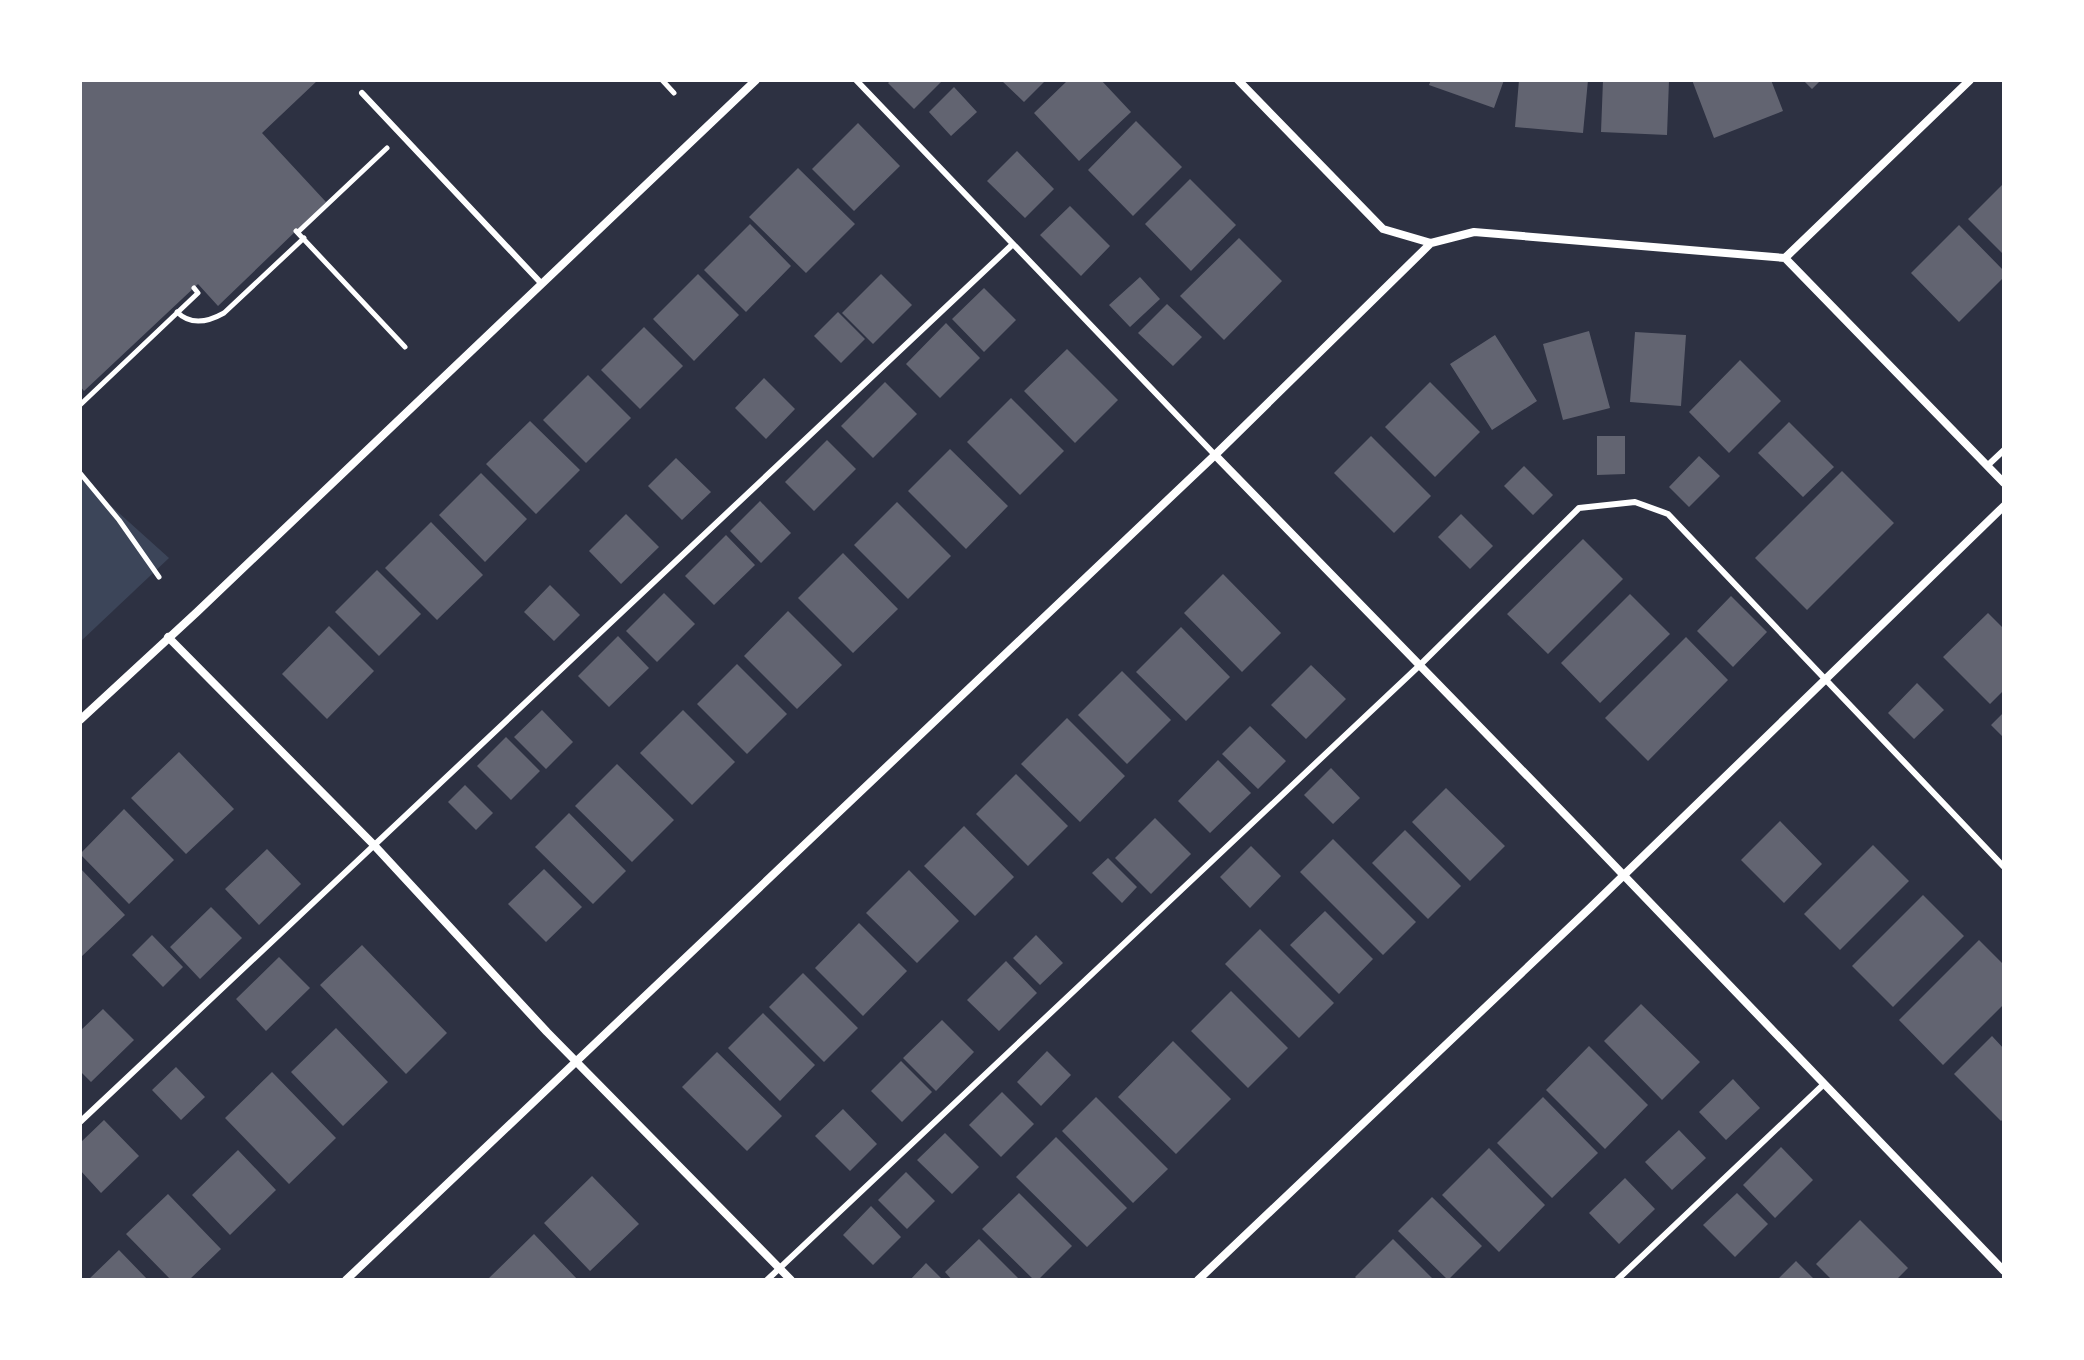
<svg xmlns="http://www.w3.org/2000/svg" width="2084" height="1360" viewBox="0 0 2084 1360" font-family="'DM Sans',sans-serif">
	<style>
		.green { fill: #3c4559 }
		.building { fill: #626471 }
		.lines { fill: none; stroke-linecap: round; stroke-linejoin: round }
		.path { stroke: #fff; stroke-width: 5 }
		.service { stroke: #fff; stroke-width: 6 }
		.minor { stroke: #fff; stroke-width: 8 }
	</style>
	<rect width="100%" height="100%" fill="#2d3142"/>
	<path class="green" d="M80 478 169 558 80 642Z"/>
	<path class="building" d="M80 80H318L262 133 326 202 218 306 198 284 84 391 80 386Z
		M891 80H939L941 82 914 109 888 83Z
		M1001 80H1046L1024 102Z
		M1068 80H1101L1131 112 1079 161 1034 113Z
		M1431 80H1504L1494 108 1429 85Z
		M1519 80H1588L1583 133 1515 127Z
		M1603 80H1669L1667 135 1601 132Z
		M1692 80H1771L1783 111 1714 138Z
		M1803 80H1821L1812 89Z
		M954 87 977 112 951 136 929 112Z
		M1136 121 1182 167 1133 216 1088 170Z
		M858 123 900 166 854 211 812 169Z
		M1017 151 1054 189 1025 218 987 181Z
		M798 168 855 224 806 273 749 217Z
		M1190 179 1236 225 1191 271 1145 224Z
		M2004 183V255L1968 219Z
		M1070 206 1110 246 1081 276 1040 235Z
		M750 224 791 266 746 312 704 270Z
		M1959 225 2004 271V277L1959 322 1911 273Z
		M1239 238 1282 281 1224 340 1180 296Z
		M698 274 739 315 694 361 653 319Z
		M881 274 912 305 873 344 842 313Z
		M1140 277 1160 299 1130 327 1109 305Z
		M984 288 1016 320 984 352 952 319Z
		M1167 304 1202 337 1173 366 1138 333Z
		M838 312 865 339 841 363 814 336Z
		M946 323 980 358 940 398 906 364Z
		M644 327 683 366 640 409 601 370Z
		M1589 331 1610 408 1563 420 1543 344Z
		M1635 332 1686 335 1681 406 1630 402Z
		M1495 335 1537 401 1492 430 1450 364Z
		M1067 349 1118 400 1075 443 1024 391Z
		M1740 360 1781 401 1729 453 1689 412Z
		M588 375 631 418 586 463 543 420Z
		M764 378 795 409 766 439 735 408Z
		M885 382 917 414 873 458 841 426Z
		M1430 382 1480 432 1435 477 1385 427Z
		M1011 398 1064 451 1020 495 967 442Z
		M530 421 580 470 536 514 486 464Z
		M1789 422 1834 467 1803 497 1758 453Z
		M1371 436 1431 496 1394 533 1334 473Z
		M1597 436H1625V474L1597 475Z
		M827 440 856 469 814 511 785 482Z
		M950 449 1008 506 966 549 908 491Z
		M1699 456 1720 476 1689 507 1669 487Z
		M676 458 711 492 682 520 648 486Z
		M1524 466 1553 495 1533 515 1504 486Z
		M1842 471 1894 523 1807 610 1755 558Z
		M481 473 527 519 485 562 439 515Z
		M760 501 791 533 761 563 730 531Z
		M897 502 951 556 908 599 854 545Z
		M626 514 659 547 621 584 589 551Z
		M1461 514 1493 546 1470 569 1438 537Z
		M431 522 483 575 437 620 385 568Z
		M726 535 755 565 714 605 685 576Z
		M1583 539 1623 579 1548 654 1507 614Z
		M843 553 898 609 853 653 798 598Z
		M377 570 421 614 379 656 335 612Z
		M1223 574 1281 633 1242 672 1184 613Z
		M550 585 580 615 554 641 524 612Z
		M664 593 695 624 657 662 626 631Z
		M1630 594 1670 634 1600 703 1561 663Z
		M1731 596 1767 632 1733 667 1697 631Z
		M788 611 842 665 797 709 744 656Z
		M1988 613 2004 629V690L1990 704 1943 657Z
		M329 626 374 671 327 719 282 674Z
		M1181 627 1230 677 1186 721 1136 672Z
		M618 636 649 668 609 707 578 676Z
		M1686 637 1728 680 1648 761 1605 718Z
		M737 664 787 714 747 754 697 704Z
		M1311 665 1346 699 1306 739 1271 705Z
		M1122 671 1171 720 1127 764 1078 715Z
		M1917 683 1944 710 1914 739 1888 713Z
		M542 710 573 742 546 769 514 737Z
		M683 710 735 762 692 805 640 753Z
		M2004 712V738L1991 725Z
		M1067 718 1125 776 1080 822 1021 764Z
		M1250 726 1286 761 1258 789 1222 754Z
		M506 737 540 771 511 800 477 766Z
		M179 752 234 809 186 854 131 798Z
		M1218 760 1251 793 1210 833 1178 801Z
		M617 764 674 820 632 862 575 806Z
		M1331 768 1360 798 1333 824 1304 795Z
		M1016 774 1068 826 1028 866 976 814Z
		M465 785 493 813 476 830 448 802Z
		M1446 788 1505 846 1470 881 1412 822Z
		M124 809 174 860 129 904 80 854Z
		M569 813 626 871 593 904 535 847Z
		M1155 818 1191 854 1151 894 1115 858Z
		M1780 821 1822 864 1784 903 1741 860Z
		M964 826 1014 877 975 916 924 866Z
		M1405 830 1461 886 1428 919 1372 863Z
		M1333 839 1416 922 1383 955 1300 872Z
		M1873 845 1909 881 1840 950 1804 914Z
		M1251 846 1281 876 1250 908 1220 877Z
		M267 849 301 884 259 925 225 889Z
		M1108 858 1137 887 1122 903 1092 873Z
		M80 868 125 915 80 958Z
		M544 869 582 907 546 942 508 904Z
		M909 870 959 921 917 963 866 913Z
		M1923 895 1964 936 1893 1007 1852 966Z
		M211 907 242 938 200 979 170 947Z
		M1325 911 1373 959 1339 994 1290 945Z
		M859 923 907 971 863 1016 815 968Z
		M1260 929 1334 1003 1299 1038 1225 964Z
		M152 935 183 967 163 987 132 955Z
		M1036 935 1063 963 1040 985 1013 958Z
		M1979 940 2004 965V1004L1943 1065 1899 1020Z
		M362 945 447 1033 406 1074 320 985Z
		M279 957 310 988 266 1031 236 999Z
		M1006 961 1037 993 999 1031 967 1000Z
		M803 973 858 1028 824 1062 769 1007Z
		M1231 991 1288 1048 1248 1088 1191 1031Z
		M1641 1004 1700 1062 1662 1100 1604 1041Z
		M103 1009 134 1040 91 1082 80 1071V1031Z
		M763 1013 815 1065 780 1101 728 1048Z
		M942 1020 974 1052 936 1091 903 1058Z
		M336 1028 388 1082 343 1126 291 1072Z
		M1992 1036 2004 1049V1118L2001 1121 1954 1074Z
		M1173 1041 1231 1099 1176 1154 1118 1097Z
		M1589 1046 1648 1105 1605 1149 1546 1090Z
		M1047 1051 1071 1075 1041 1106 1017 1082Z
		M717 1052 782 1116 747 1151 682 1087Z
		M901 1061 932 1092 902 1122 871 1091Z
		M176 1067 205 1097 181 1120 152 1090Z
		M272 1072 336 1138 289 1184 225 1118Z
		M1733 1079 1760 1108 1726 1140 1699 1112Z
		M1002 1092 1034 1124 1001 1157 969 1125Z
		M1096 1097 1168 1169 1133 1203 1062 1131Z
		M1543 1097 1598 1153 1552 1198 1497 1143Z
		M843 1109 877 1144 850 1171 815 1136Z
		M104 1120 139 1156 101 1193 80 1170V1143Z
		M1679 1130 1706 1158 1672 1190 1645 1162Z
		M945 1133 979 1167 952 1194 917 1160Z
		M1056 1137 1127 1208 1087 1247 1016 1177Z
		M1781 1147 1813 1180 1775 1218 1743 1185Z
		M1489 1148 1545 1205 1499 1252 1442 1195Z
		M238 1150 276 1190 230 1235 192 1195Z
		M906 1172 935 1201 907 1229 878 1200Z
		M592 1176 639 1224 590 1271 544 1223Z
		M1625 1178 1655 1209 1619 1244 1589 1213Z
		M1019 1193 1072 1246 1038 1280H1034L982 1229Z
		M1737 1193 1768 1224 1735 1257 1703 1225Z
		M168 1194 221 1249 189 1280H171L126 1234Z
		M1432 1197 1482 1246 1448 1280 1398 1231Z
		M871 1206 901 1237 873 1265 843 1235Z
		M1860 1220 1908 1268 1896 1280H1832L1816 1264Z
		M534 1234 578 1280H487Z
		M979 1239 1020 1280H952L945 1272Z
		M1393 1239 1434 1280H1358L1355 1277Z
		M119 1250 148 1280H88Z
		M1796 1261 1815 1280H1777Z
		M926 1263 943 1280H910Z"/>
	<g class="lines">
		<path class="path" d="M662 80 674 93
			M296 231 405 347
			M298 232 387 148
			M177 312C191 326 208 322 224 313L304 238
			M80 405 198 293 194 288
			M80 473 119 520 159 577"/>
		<path class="service" d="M856 80 1215 455
			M362 93 541 283
			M1987 466 2004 450
			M80 1122 1013 244
			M767 1280 1420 665 1579 508 1635 502 1668 514 2004 867
			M1617 1280 1824 1084"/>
		<path class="minor" d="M1238 80 1383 229 1431 243
			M1785 258 2004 483
			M1215 455 1585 835 2004 1271
			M168 637 373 844 547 1032 791 1280
			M80 720 197 612 756 80
			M346 1280 1215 455 1431 243 1474 232 1785 258 1970 80
			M1198 1280 1591 907 2004 506"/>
	</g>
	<rect width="2084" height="1360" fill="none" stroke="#ffffff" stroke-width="164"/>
</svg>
